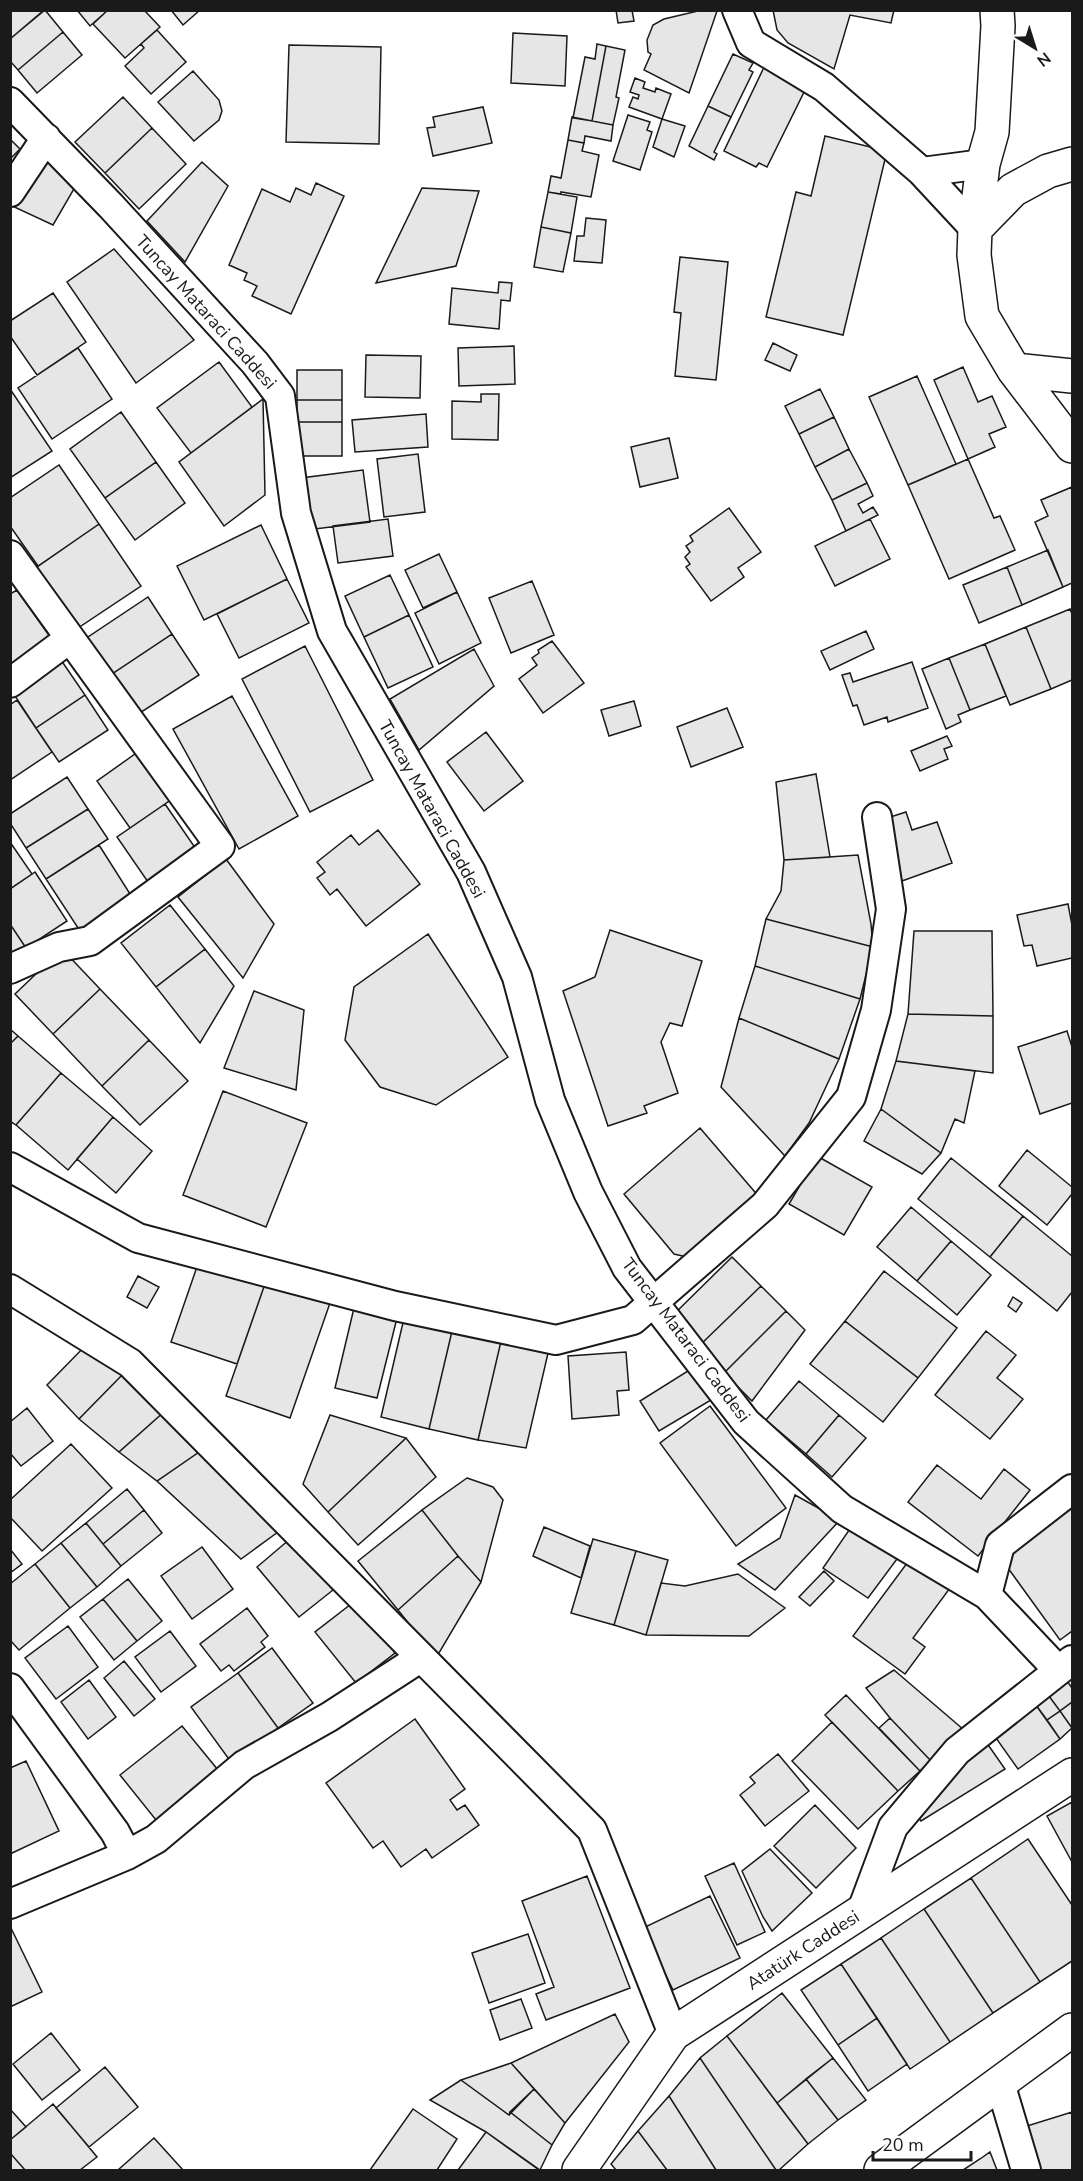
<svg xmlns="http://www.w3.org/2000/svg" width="1083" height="2181" viewBox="0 0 1083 2181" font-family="'Nunito Sans',sans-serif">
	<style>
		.building { fill: #e6e6e6; stroke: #1a1a1a; stroke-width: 1.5 }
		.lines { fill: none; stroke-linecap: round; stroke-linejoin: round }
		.minor-casing { stroke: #1a1a1a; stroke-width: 32 }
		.tertiary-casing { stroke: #1a1a1a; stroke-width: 36 }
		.primary-casing { stroke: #1a1a1a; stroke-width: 36 }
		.minor { stroke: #fff; stroke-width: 28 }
		.tertiary { stroke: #fff; stroke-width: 33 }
		.primary { stroke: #fff; stroke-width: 33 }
		.labels { text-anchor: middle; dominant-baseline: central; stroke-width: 4.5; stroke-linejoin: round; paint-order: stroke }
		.street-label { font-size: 18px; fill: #1a1a1a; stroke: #fff }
	</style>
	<rect width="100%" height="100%" fill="#fff"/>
	<path class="building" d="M10 10H44L10 39Z
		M45 10 63 32 18 70 10 61V39Z
		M77 10H108L90 26Z
		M108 10H144L160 27 125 58 93 24Z
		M171 10H200L183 25Z
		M616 10H632L634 21 618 23Z
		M702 10 717 11 689 93 644 70 651 54 648 52 647 40 653 25 664 19Z
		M773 10H894L891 23 850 15 834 69 788 43 777 30Z
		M157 30 186 62 151 94 125 66 144 48 141 44Z
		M63 32 82 55 37 93 18 70Z
		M513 33 567 36 565 86 511 83Z
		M597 44 606 46 592 121 573 118 585 57 595 59Z
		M289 45 381 47 379 144 286 142Z
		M606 46 625 50 616 97 619 98 613 125 592 121Z
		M733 54 753 63 749 70 753 72 731 117 708 106Z
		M766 63 808 84 767 167 759 163 756 167 724 151Z
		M193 71 219 100 222 111 219 120 194 141 158 102Z
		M635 78 645 82 643 88 655 92 656 88 671 94 662 119 629 107 633 97 638 99 639 95 630 92Z
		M123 97 152 128 105 173 75 142Z
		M708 106 731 117 714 152 717 154 714 160 689 146Z
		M483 107 492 143 433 156 427 128 435 127 433 117Z
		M628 115 650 122 647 130 652 132 640 170 613 161Z
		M572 117 613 125 611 141 585 136 584 143 568 140Z
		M662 119 685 126 674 157 653 147Z
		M152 128 186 164 139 209 105 173Z
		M825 136 887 151 843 335 766 317 796 192 811 196Z
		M10 139 20 149 10 159Z
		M568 140 584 143 582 151 599 155 591 197 561 192V194L548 192 551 176 561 178Z
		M41 150 78 182 53 225 10 205Z
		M202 162 228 186 185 262 147 221Z
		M316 183 344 196 291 314 252 296 257 286 244 280 247 273 229 265 262 189 290 202 296 188 311 195Z
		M422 188 479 191 456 266 376 283Z
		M548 192 577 197 571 233 541 227Z
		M586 218 606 220 602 263 574 261 577 236H584Z
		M541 227 571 233 563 272 534 267Z
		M114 249 194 340 136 383 67 282Z
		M680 257 728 262 716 380 675 376 681 313 674 312Z
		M499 282 512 283 510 301 501 300 499 329 449 324 452 288 498 293Z
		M53 293 86 342 37 375 10 336V321Z
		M773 343 797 355 790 371 765 360Z
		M514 346 515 384 459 386 458 348Z
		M78 348 112 399 52 439 18 388Z
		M366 355 421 356 420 398 365 397Z
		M219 362 252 407 191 453 157 408Z
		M963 367 978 402 992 396 1006 427 989 434 995 447 968 459 934 380Z
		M297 370H342V400H297Z
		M917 376 956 464 908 485 869 397Z
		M10 389 52 451 10 478Z
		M820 389 834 417 799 434 785 406Z
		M481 394H499L498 440 452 439V401L481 402Z
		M263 399 265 495 224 526 179 462Z
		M297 400H342V422H297Z
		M121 412 156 462 105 498 70 449Z
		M426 414 428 447 355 452 352 420Z
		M834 417 849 449 815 467 799 434Z
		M297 422H342V456H296Z
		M669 438 678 478 640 487 631 447Z
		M849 449 867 483 832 500 815 467Z
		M418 454 425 512 384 517 377 459Z
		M968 459 994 518 1000 516 1015 550 949 579 908 485Z
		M156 462 185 503 135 540 105 498Z
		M59 465 99 524 38 566 10 526V498Z
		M363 470 370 522 307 530 301 478Z
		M867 483 873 496 858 504 863 513 873 507 878 515 846 531 832 500Z
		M1072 487V583L1063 587 1035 522 1048 516 1041 500Z
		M729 508 761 552 738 568 744 577 711 601 686 567 690 564 685 557 690 552 686 546 693 541 690 536Z
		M388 519 393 556 338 563 333 526Z
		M870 519 890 559 835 586 815 546Z
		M99 524 141 586 72 632 30 572Z
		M261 525 287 579 204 620 177 566Z
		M1048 550 1063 587 1022 605 1007 567Z
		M439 554 457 592 423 608 405 570Z
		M1007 567 1022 605 979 623 963 585Z
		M390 575 409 615 364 637 345 596Z
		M287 579 309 623 239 658 217 614Z
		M532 581 554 635 511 653 489 598Z
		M17 590 51 638 10 668V594Z
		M457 592 481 643 439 664 415 613Z
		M148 597 172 634 106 678 82 641Z
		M1070 609 1072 614V680L1051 689 1026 627Z
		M409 615 433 667 388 688 364 637Z
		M1026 627 1051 689 1010 705 985 644Z
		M866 631 874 649 830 670 821 651Z
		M172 634 199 675 132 718 106 678Z
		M552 641 584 683 543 713 519 679 537 665 532 658 539 653 538 650Z
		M985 644 1006 696 970 710 949 658Z
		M305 646 373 780 310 812 242 679Z
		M474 649 494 686 419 750 390 699Z
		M949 658 970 710 958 715 961 722 946 729 922 669Z
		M61 660 85 695 36 728 13 693Z
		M912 662 928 708 888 722 887 717 864 725 857 705 853 706 842 675 850 673 853 682Z
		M85 695 108 730 59 762 36 728Z
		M232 696 298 816 239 849 173 729Z
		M17 700 52 752 10 780V705Z
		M634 701 641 726 609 736 601 710Z
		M727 708 743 747 691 767 677 727Z
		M486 732 523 781 484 811 447 762Z
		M947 736 952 746 944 749 948 759 920 771 911 751Z
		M142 749 175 797 130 828 97 781Z
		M816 774 830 857 784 860 776 782Z
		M67 777 88 809 26 848 10 823V814Z
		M165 804 196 849 148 882 117 837Z
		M88 809 108 839 46 879 26 848Z
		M906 812 912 830 937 822 952 863 902 881 881 820Z
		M378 830 420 884 366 926 337 889 330 895 317 878 325 872 317 862 351 835 359 845Z
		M10 842 32 874 10 889Z
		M99 845 132 897 80 931 46 879Z
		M858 855 871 924 873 947 766 919 781 891 784 860Z
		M226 859 274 924 243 978 178 897Z
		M35 872 67 921 26 948 10 924V889Z
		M1068 904 1072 925V958L1037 966 1032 945 1024 946 1017 915Z
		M170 905 205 949 156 987 121 943Z
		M766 919 873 947 860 999 755 966Z
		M10 924 26 948 10 958Z
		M610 930 702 961 682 1026 670 1023 661 1042 678 1093 644 1106 647 1113 608 1126 563 991 595 977Z
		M914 931H992L993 1016 908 1014Z
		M428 934 508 1057 436 1105 380 1087 345 1040 354 987Z
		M62 949 100 989 53 1034 15 994Z
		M205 949 234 986 200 1043 156 987Z
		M755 966 860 999 839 1059 739 1018Z
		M100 989 149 1040 102 1086 53 1034Z
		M254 991 304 1010 296 1090 224 1068Z
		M908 1014 993 1016V1073L896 1061Z
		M739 1018 839 1059 809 1123 785 1156 721 1087Z
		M10 1029 18 1036 10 1044Z
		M1067 1031 1072 1047V1103L1040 1114 1018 1047Z
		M18 1036 61 1073 16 1125 10 1121V1044Z
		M149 1040 188 1081 140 1125 102 1086Z
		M896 1061 975 1071 964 1123 955 1119 941 1153 881 1109Z
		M61 1073 113 1117 68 1170 16 1125Z
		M223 1091 307 1123 266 1227 183 1195Z
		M881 1109 941 1153 922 1174 864 1141Z
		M113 1117 152 1151 116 1193 77 1159Z
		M700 1128 760 1198 691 1258 674 1254 624 1194Z
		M1027 1150 1072 1187V1194L1047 1225 999 1186Z
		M817 1156 872 1187 844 1235 789 1204Z
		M951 1158 1023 1216 990 1257 918 1199Z
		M911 1207 951 1241 917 1281 877 1247Z
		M1023 1216 1072 1256V1292L1057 1311 990 1257Z
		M951 1241 991 1275 957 1315 917 1281Z
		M732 1257 761 1286 698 1347 670 1318Z
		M200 1258 266 1281 237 1364 171 1342Z
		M884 1271 957 1328 918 1378 845 1321Z
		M138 1276 159 1287 147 1308 127 1297Z
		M266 1281 330 1303 290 1418 226 1396Z
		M761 1286 786 1311 724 1373 698 1347Z
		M1013 1297 1022 1303 1016 1312 1008 1306Z
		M354 1308 397 1318 377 1398 335 1388Z
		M786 1311 805 1330 752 1401 724 1373Z
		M405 1314 453 1327 429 1429 381 1417Z
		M845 1321 918 1378 883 1422 810 1364Z
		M453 1327 502 1337 478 1440 429 1429Z
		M986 1331 1016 1355 997 1378 1023 1399 990 1439 935 1395Z
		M502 1337 549 1349 526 1448 478 1440Z
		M90 1341 124 1373 79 1419 47 1385Z
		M626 1352 629 1390 617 1391 619 1415 572 1419 568 1356Z
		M691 1369 711 1400 659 1431 640 1401Z
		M124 1373 165 1411 119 1452 79 1419Z
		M799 1381 839 1415 806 1454 766 1420Z
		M710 1406 786 1508 736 1546 660 1443Z
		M27 1408 53 1441 21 1466 10 1453V1422Z
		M165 1411 205 1448 157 1481 119 1452Z
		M330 1415 406 1438 328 1512 303 1484Z
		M839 1415 866 1438 832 1477 806 1454Z
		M406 1438 436 1477 358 1545 328 1512Z
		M71 1444 112 1488 42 1551 10 1517V1500Z
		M205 1448 278 1532 241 1559 157 1481Z
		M937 1465 981 1499 1004 1469 1030 1490 978 1556 908 1502Z
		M467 1478 493 1487 503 1500 481 1582 458 1556 422 1510Z
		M127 1489 144 1510 103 1544 86 1523Z
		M795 1495 840 1520 775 1590 738 1564 780 1538Z
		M1072 1504V1631L1060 1640 1000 1557Z
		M144 1510 162 1533 121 1566 103 1544Z
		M422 1510 458 1556 398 1610 358 1561Z
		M86 1523 121 1566 97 1587 61 1543Z
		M854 1523 900 1555 868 1598 823 1568Z
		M544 1527 590 1546 581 1578 533 1556Z
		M290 1539 333 1590 299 1617 257 1567Z
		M593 1539 636 1551 614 1625 571 1613Z
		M61 1543 97 1587 70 1608 35 1564Z
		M202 1547 233 1589 192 1619 161 1576Z
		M10 1549 22 1564 10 1573Z
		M636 1551 668 1560 646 1635 614 1625Z
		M913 1555 953 1584 913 1638 925 1647 905 1674 853 1636Z
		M458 1556 481 1582 436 1658 398 1610Z
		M35 1564 70 1608 19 1650 10 1640V1584Z
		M824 1571 834 1581 810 1606 799 1597Z
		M738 1574 785 1608 749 1636 646 1635 661 1583 685 1586Z
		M128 1579 162 1621 137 1641 103 1599Z
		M103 1599 137 1641 114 1660 80 1617Z
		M355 1601 395 1653 356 1683 315 1632Z
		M247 1608 268 1636 261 1642 265 1647 234 1671 229 1665 221 1671 200 1644Z
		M68 1626 98 1667 56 1699 25 1658Z
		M170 1631 196 1666 161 1692 135 1657Z
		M272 1648 313 1703 278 1728 238 1673Z
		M124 1661 155 1699 134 1716 104 1678Z
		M894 1670 964 1730 931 1761 890 1718 866 1688Z
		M238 1673 278 1728 231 1762 191 1707Z
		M1065 1678 1072 1688V1702L1060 1711 1046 1692Z
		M89 1680 116 1717 88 1739 61 1702Z
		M1046 1692 1060 1711 1047 1720 1033 1701Z
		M846 1695 920 1771 898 1791 825 1715Z
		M1033 1701 1060 1739 1018 1769 991 1731Z
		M1072 1702V1728L1060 1711Z
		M1060 1711 1072 1728 1060 1739 1047 1720Z
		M890 1718 931 1761 920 1771 879 1728Z
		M415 1719 465 1789 450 1800 457 1810 465 1805 479 1825 432 1858 426 1849 401 1867 383 1841 373 1848 326 1783Z
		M832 1722 898 1791 858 1829 792 1761Z
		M182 1726 218 1770 156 1820 120 1775Z
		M984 1739 1005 1769 921 1821 915 1814Z
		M778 1754 809 1791 765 1826 740 1795 755 1783 750 1777Z
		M26 1761 59 1831 10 1854V1768Z
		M1072 1802V1862L1047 1816Z
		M815 1805 856 1848 816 1888 774 1846Z
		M1028 1839 1072 1905V1961L1040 1982 971 1878Z
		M770 1849 812 1893 772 1931 763 1917 742 1871Z
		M734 1863 765 1932 737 1945 705 1876Z
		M587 1876 630 1988 546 2020 536 1994 554 1987 522 1901Z
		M971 1878 1040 1982 993 2013 924 1909Z
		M710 1896 740 1958 673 1990 643 1928Z
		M924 1909 993 2013 950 2042 881 1938Z
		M10 1926 42 1992 10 2007Z
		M528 1934 545 1983 489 2003 472 1953Z
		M881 1938 950 2042 910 2069 841 1964Z
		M841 1964 877 2018 838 2045 801 1990Z
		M782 1993 833 2058 777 2103 727 2036Z
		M521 1999 532 2028 500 2040 490 2010Z
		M615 2014 629 2042 565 2123 511 2063Z
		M877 2018 907 2064 868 2091 838 2045Z
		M51 2033 80 2070 42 2100 13 2064Z
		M727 2036 808 2144 779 2170H776L700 2058Z
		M700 2058 776 2170H716L669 2096Z
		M833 2058 866 2100 838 2120 806 2079Z
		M511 2063 534 2089 509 2115 461 2080Z
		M105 2067 138 2107 89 2147 56 2108Z
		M806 2079 838 2120 808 2144 777 2103Z
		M461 2080 509 2115 510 2112 552 2145 540 2170 486 2132 430 2100Z
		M534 2089 565 2123 552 2145 510 2112Z
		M669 2096 716 2170H667L638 2131Z
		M53 2104 97 2157 80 2170H25L10 2153V2140Z
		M10 2109 26 2127 10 2140Z
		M413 2109 457 2139 437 2170H370Z
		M1072 2112V2170H1041L1027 2126Z
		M638 2131 667 2170H616L611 2164Z
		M486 2132 539 2170H458Z
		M154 2138 183 2170H118Z
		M990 2152 997 2170H963L980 2159Z
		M10 2153 25 2170H10Z"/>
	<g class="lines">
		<g class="minor-casing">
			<path id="minor" d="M737 10 751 43 824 87 922 172 975 229
				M10 102 111 206 255 363 280 396 296 513 332 631 471 872 517 977 550 1100 588 1192 627 1268 746 1422 842 1509 987 1595 1058 1670
				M922 172 983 164
				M10 192 46 138
				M10 555 220 846 90 941 59 947 10 969
				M10 683 69 639
				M10 1167 138 1238 395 1306 556 1340 633 1320 765 1205 851 1097 876 1010 891 909 877 817
				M10 1289 130 1363 592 1830 673 2034
				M987 1595 1000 1545 1072 1489
				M10 1688 115 1832 127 1855 156 1839 244 1765 329 1717 420 1658
				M10 1904 127 1855
				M861 1913 893 1827 957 1751 1072 1660
				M1000 2083 1026 2170"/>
		</g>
		<g class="tertiary-casing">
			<path id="tertiary" d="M579 2170 673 2034 1072 1775
				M881 2170 1072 2030"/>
		</g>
		<g class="primary-casing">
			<path id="primary" d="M997 10 998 26 992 132 983 164 975 229 974 255 982 316 1014 370 1072 446
				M975 229 1013 190 1048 171 1072 164
				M1014 370 1072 376"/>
		</g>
		<use href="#minor" class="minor"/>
		<use href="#tertiary" class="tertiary"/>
		<use href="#primary" class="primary"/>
	</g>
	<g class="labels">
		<g class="street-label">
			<text transform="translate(206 312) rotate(48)">Tuncay Mataraci Caddesi</text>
			<text transform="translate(432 809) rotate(61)">Tuncay Mataraci Caddesi</text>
			<text transform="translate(686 1340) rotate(53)">Tuncay Mataraci Caddesi</text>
			<text transform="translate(803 1950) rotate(-33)">Atatürk Caddesi</text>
		</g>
	</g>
	<rect width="1083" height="2181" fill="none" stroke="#1a1a1a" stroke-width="24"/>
	<g transform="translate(1035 48) rotate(142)" stroke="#ffffff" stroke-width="4.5" paint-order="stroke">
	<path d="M0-4.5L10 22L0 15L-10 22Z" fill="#1a1a1a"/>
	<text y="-9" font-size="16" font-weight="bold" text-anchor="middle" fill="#1a1a1a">N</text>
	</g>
	<path d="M873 2151v9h98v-9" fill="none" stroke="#1a1a1a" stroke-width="3"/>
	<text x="882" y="2151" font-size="18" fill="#1a1a1a" stroke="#ffffff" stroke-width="4.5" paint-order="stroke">20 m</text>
</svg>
